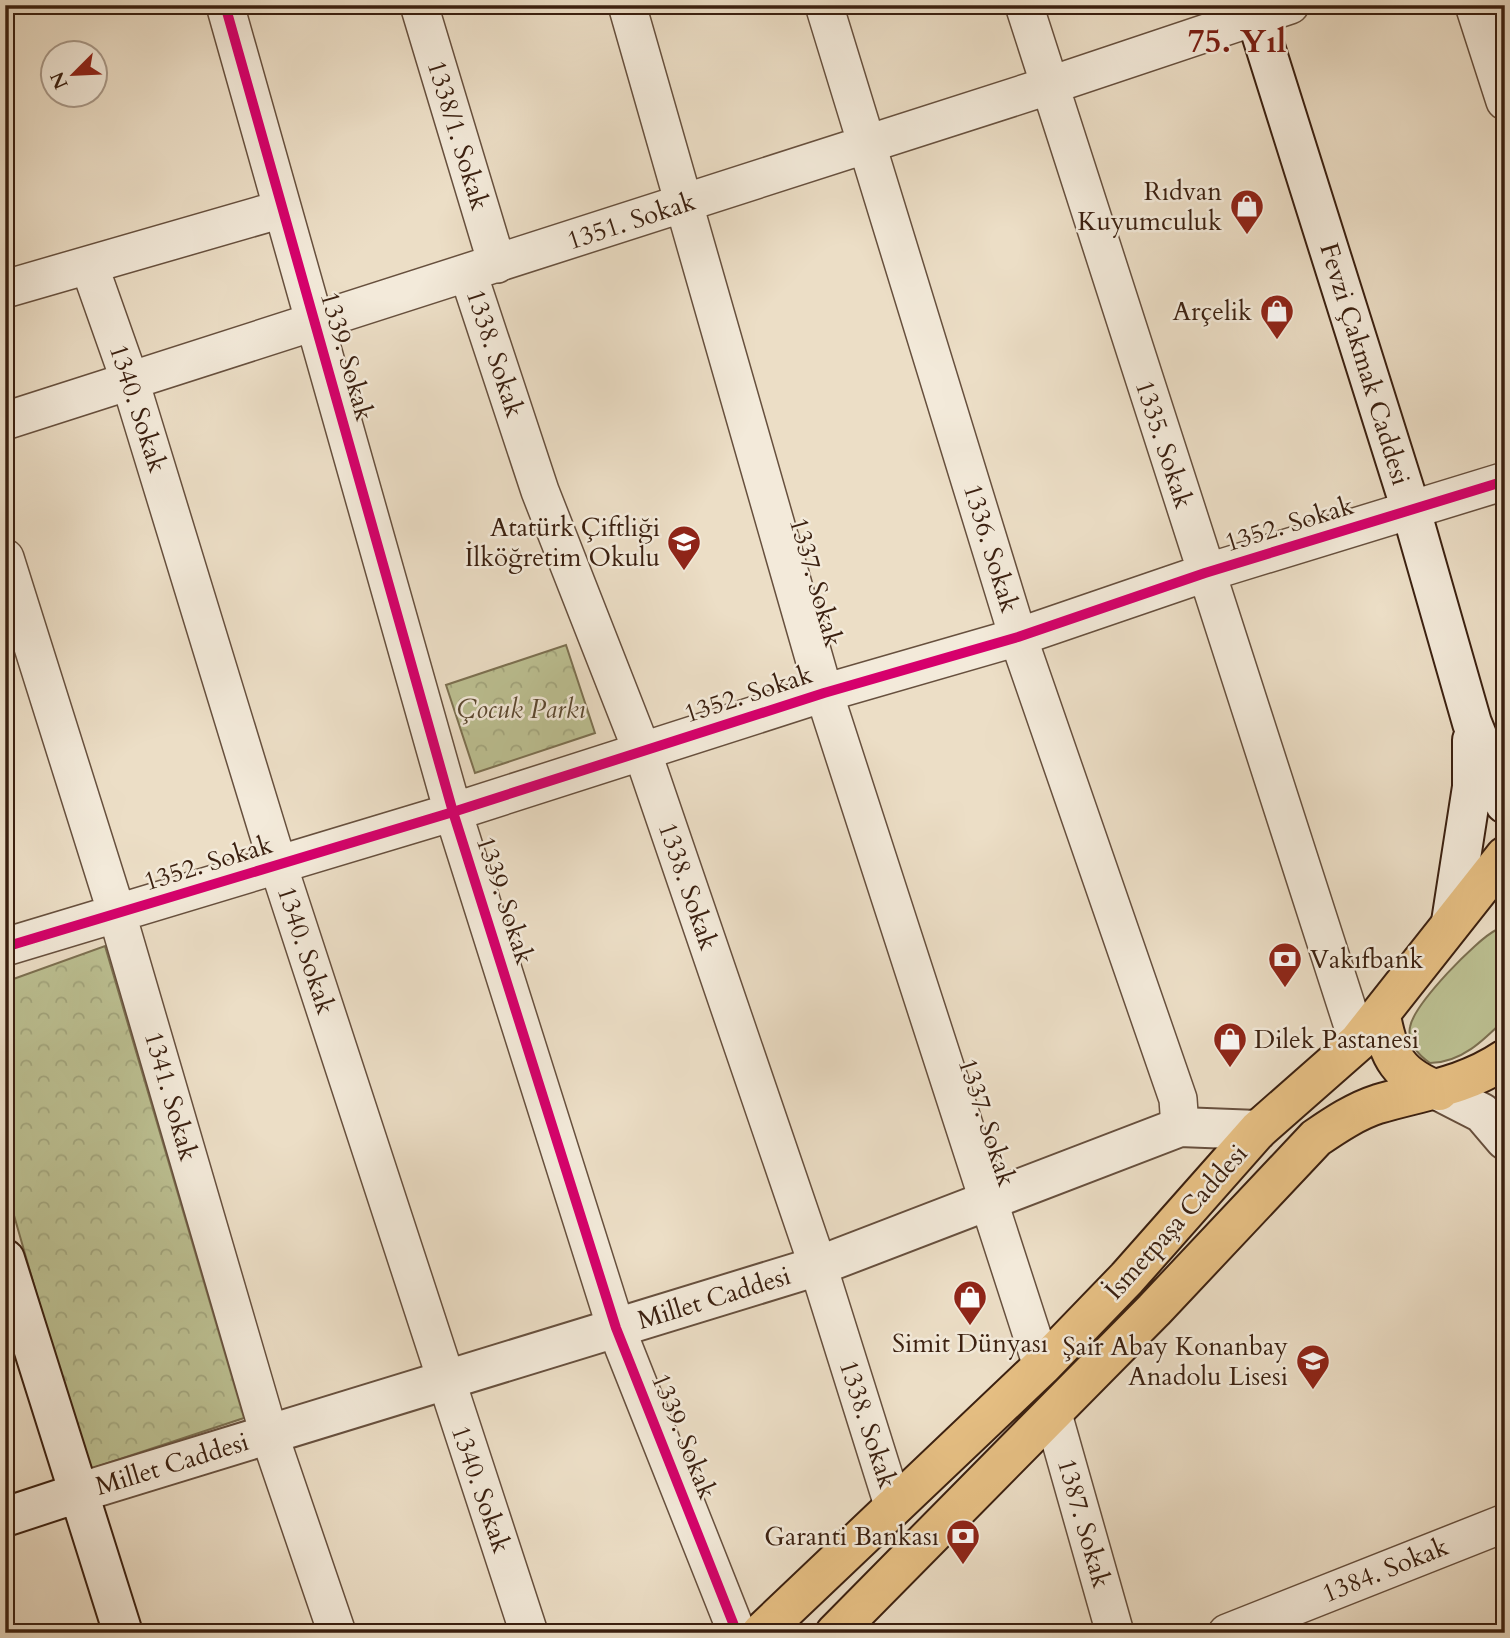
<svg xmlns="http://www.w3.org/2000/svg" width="1510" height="1638" viewBox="0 0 1510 1638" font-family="Cardo,serif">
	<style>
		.green { fill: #bcc092; stroke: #7c7051; stroke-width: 2 }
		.park { fill: url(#park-crowns); stroke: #7c7051; stroke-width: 2 }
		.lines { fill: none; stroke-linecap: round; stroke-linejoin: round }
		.minor-casing { stroke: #67503e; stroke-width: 40 }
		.tertiary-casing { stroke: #67503e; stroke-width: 42 }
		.secondary-casing { stroke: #3b2010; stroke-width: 42 }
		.primary-casing { stroke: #3b2010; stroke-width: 42 }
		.minor { stroke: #f3eada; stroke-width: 37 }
		.tertiary { stroke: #f3eada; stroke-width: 38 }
		.secondary { stroke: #f3eada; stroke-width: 38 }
		.primary { stroke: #e6bf83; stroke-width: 38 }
		.cycleway-casing { stroke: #f3eada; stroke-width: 15 }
		.cycleway { stroke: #d6006c; stroke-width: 10 }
		.labels { text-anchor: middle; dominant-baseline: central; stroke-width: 5; stroke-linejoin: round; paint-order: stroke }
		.street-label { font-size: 26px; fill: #3b2010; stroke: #f3eada }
		.poi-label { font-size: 26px; fill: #3b2010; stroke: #f3eada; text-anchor: end }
		.park-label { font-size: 26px; font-style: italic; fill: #5b4830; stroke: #f3eada }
		.district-label { font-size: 33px; font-weight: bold; fill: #7a1f14; stroke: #f3eada }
	</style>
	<defs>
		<pattern id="park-crowns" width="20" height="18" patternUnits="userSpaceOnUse" patternTransform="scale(1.75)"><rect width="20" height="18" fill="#bcc092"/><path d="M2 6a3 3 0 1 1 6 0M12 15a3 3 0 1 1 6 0" fill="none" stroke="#a2a57d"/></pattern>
	</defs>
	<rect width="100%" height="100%" fill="#ecdec6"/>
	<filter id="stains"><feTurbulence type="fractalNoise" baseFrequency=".00286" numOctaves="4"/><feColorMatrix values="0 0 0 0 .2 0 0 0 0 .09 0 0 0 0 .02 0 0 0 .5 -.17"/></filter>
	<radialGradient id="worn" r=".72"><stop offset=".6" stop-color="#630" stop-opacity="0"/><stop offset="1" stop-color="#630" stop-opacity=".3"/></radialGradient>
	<path class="green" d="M1496 930 1505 936V1019C1484 1040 1461 1063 1430 1063 1418 1055 1407 1042 1410 1027 1414 1004 1476 940 1496 930Z"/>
	<path class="park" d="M566 645 595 733 475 773 446 685Z
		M105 946 244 1418 87 1470 5 1184V982Z"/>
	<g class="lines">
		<g class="minor-casing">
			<path id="minor" d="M225 5 453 812 616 1328 737 1633
				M419 5 497 264
				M627 5 824 693 1042 1366
				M824 5 1018 637 1178 1099 1180 1127
				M1024 5 1358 1042
				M1474 5 1505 101
				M89 265 130 381 278 865 529 1633
				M468 273 540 491 642 751 818 1266 893 1505
				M5 289 282 209
				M5 421 1048 86 1290 5
				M5 558 117 914 269 1434 337 1633
				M5 947 453 812 824 693 1018 637 1205 573 1505 481
				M1053 1414 1115 1633
				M1227 1633 1505 1523"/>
		</g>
		<g class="tertiary-casing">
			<path id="tertiary" d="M1439 1091 1482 1113 1505 1140
				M81 1492 818 1266 1180 1127 1258 1130"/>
		</g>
		<g class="secondary-casing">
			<path id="secondary" d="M1252 5 1411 510 1472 723 1505 804
				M1451 922 1472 787V740
				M5 1259 123 1633
				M5 1517 81 1492"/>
		</g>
		<g class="primary-casing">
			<path id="primary" d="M1381 1016C1389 1058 1398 1075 1439 1091
				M761 1633 1042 1366 1127 1278 1258 1130 1358 1042 1505 856
				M835 1633 1154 1310 1316 1138C1335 1125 1356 1111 1378 1104 1423 1091 1465 1086 1505 1059"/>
		</g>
		<use href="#minor" class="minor"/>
		<use href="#tertiary" class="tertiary"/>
		<use href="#secondary" class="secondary"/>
		<use href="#primary" class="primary"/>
		<g class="cycleway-casing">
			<path id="cycleway" d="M225 5 453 812 616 1328 737 1633
				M5 947 453 812 824 693 1018 637 1205 573 1505 481"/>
		</g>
		<use href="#cycleway" class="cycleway"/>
	</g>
	<defs>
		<g id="shop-pin" transform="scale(1.75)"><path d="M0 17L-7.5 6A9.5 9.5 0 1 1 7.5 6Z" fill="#8f2418" stroke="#f3eada"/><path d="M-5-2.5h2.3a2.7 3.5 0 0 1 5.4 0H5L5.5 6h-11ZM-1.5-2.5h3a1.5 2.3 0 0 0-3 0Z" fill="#fff"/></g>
		<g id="school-pin" transform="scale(1.75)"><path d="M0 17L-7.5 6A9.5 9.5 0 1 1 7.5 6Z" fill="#8f2418" stroke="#f3eada"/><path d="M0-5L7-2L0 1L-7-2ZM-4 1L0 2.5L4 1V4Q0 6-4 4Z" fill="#fff"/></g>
		<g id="bank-pin" transform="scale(1.75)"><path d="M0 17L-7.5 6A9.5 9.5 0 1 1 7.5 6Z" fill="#8f2418" stroke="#f3eada"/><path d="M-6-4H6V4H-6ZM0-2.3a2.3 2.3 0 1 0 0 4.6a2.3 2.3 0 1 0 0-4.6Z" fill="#fff"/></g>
	</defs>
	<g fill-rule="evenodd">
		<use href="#shop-pin" x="1247" y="206"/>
		<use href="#shop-pin" x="1277" y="311"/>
		<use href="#school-pin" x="684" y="542"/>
		<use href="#bank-pin" x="1285" y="959"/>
		<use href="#shop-pin" x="1230" y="1039"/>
		<use href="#shop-pin" x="970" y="1297"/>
		<use href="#school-pin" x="1313" y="1361"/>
		<use href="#bank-pin" x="963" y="1536"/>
	</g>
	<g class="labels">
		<g class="street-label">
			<text transform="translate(458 135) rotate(73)">1338/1. Sokak</text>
			<text transform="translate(631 221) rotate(-18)">1351. Sokak</text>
			<text transform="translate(495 353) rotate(72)">1338. Sokak</text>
			<text transform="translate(347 356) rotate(74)">1339. Sokak</text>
			<text transform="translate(1365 364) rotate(73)">Fevzi Çakmak Caddesi</text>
			<text transform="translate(138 408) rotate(72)">1340. Sokak</text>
			<text transform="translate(1164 444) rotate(72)">1335. Sokak</text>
			<text transform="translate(1289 524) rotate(-17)">1352. Sokak</text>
			<text transform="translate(991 548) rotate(73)">1336. Sokak</text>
			<text transform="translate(816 582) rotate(74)">1337. Sokak</text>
			<text transform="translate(748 694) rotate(-18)">1352. Sokak</text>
			<text transform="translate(208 863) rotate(-17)">1352. Sokak</text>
			<text transform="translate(688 886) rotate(71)">1338. Sokak</text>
			<text transform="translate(505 900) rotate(72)">1339. Sokak</text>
			<text transform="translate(306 950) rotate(72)">1340. Sokak</text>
			<text transform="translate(171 1096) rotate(74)">1341. Sokak</text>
			<text transform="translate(987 1122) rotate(72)">1337. Sokak</text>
			<text transform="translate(1176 1222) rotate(-48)">İsmetpaşa Caddesi</text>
			<text transform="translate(714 1298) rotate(-17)">Millet Caddesi</text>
			<text transform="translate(868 1424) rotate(72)">1338. Sokak</text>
			<text transform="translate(684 1436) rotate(68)">1339. Sokak</text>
			<text transform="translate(172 1464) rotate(-17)">Millet Caddesi</text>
			<text transform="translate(481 1489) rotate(71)">1340. Sokak</text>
			<text transform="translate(1084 1523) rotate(74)">1387. Sokak</text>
			<text transform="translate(1385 1570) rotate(-22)">1384. Sokak</text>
		</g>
		<g class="poi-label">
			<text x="1222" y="191">Rıdvan<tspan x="1222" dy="30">Kuyumculuk</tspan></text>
			<text x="1252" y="311">Arçelik</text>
			<text x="660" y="527">Atatürk Çiftliği<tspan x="660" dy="30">İlköğretim Okulu</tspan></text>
			<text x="1310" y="959" text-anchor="start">Vakıfbank</text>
			<text x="1254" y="1039" text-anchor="start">Dilek Pastanesi</text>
			<text x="970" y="1343" text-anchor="middle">Simit Dünyası</text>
			<text x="1288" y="1346">Şair Abay Konanbay<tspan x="1288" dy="30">Anadolu Lisesi</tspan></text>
			<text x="939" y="1536">Garanti Bankası</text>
		</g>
		<g class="park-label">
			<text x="521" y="709">Çocuk Parkı</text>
		</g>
		<g class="district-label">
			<text x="1237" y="41">75. Yıl</text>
		</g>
	</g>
	<rect width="1510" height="1638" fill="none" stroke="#ecdec6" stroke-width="28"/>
	<rect x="7" y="7" width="1496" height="1624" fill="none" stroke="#3b2010" stroke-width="3.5"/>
	<rect x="14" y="14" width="1482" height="1610" fill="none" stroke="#3b2010" stroke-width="2"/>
	<g transform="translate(74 74) rotate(246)"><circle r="33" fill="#f3eada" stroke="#a99989" stroke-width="2"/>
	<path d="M0-5L12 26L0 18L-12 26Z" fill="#8f2418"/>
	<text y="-10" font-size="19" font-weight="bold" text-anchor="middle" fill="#3b2010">N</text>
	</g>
	<rect width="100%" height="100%" filter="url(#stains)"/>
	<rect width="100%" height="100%" fill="url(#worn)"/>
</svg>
